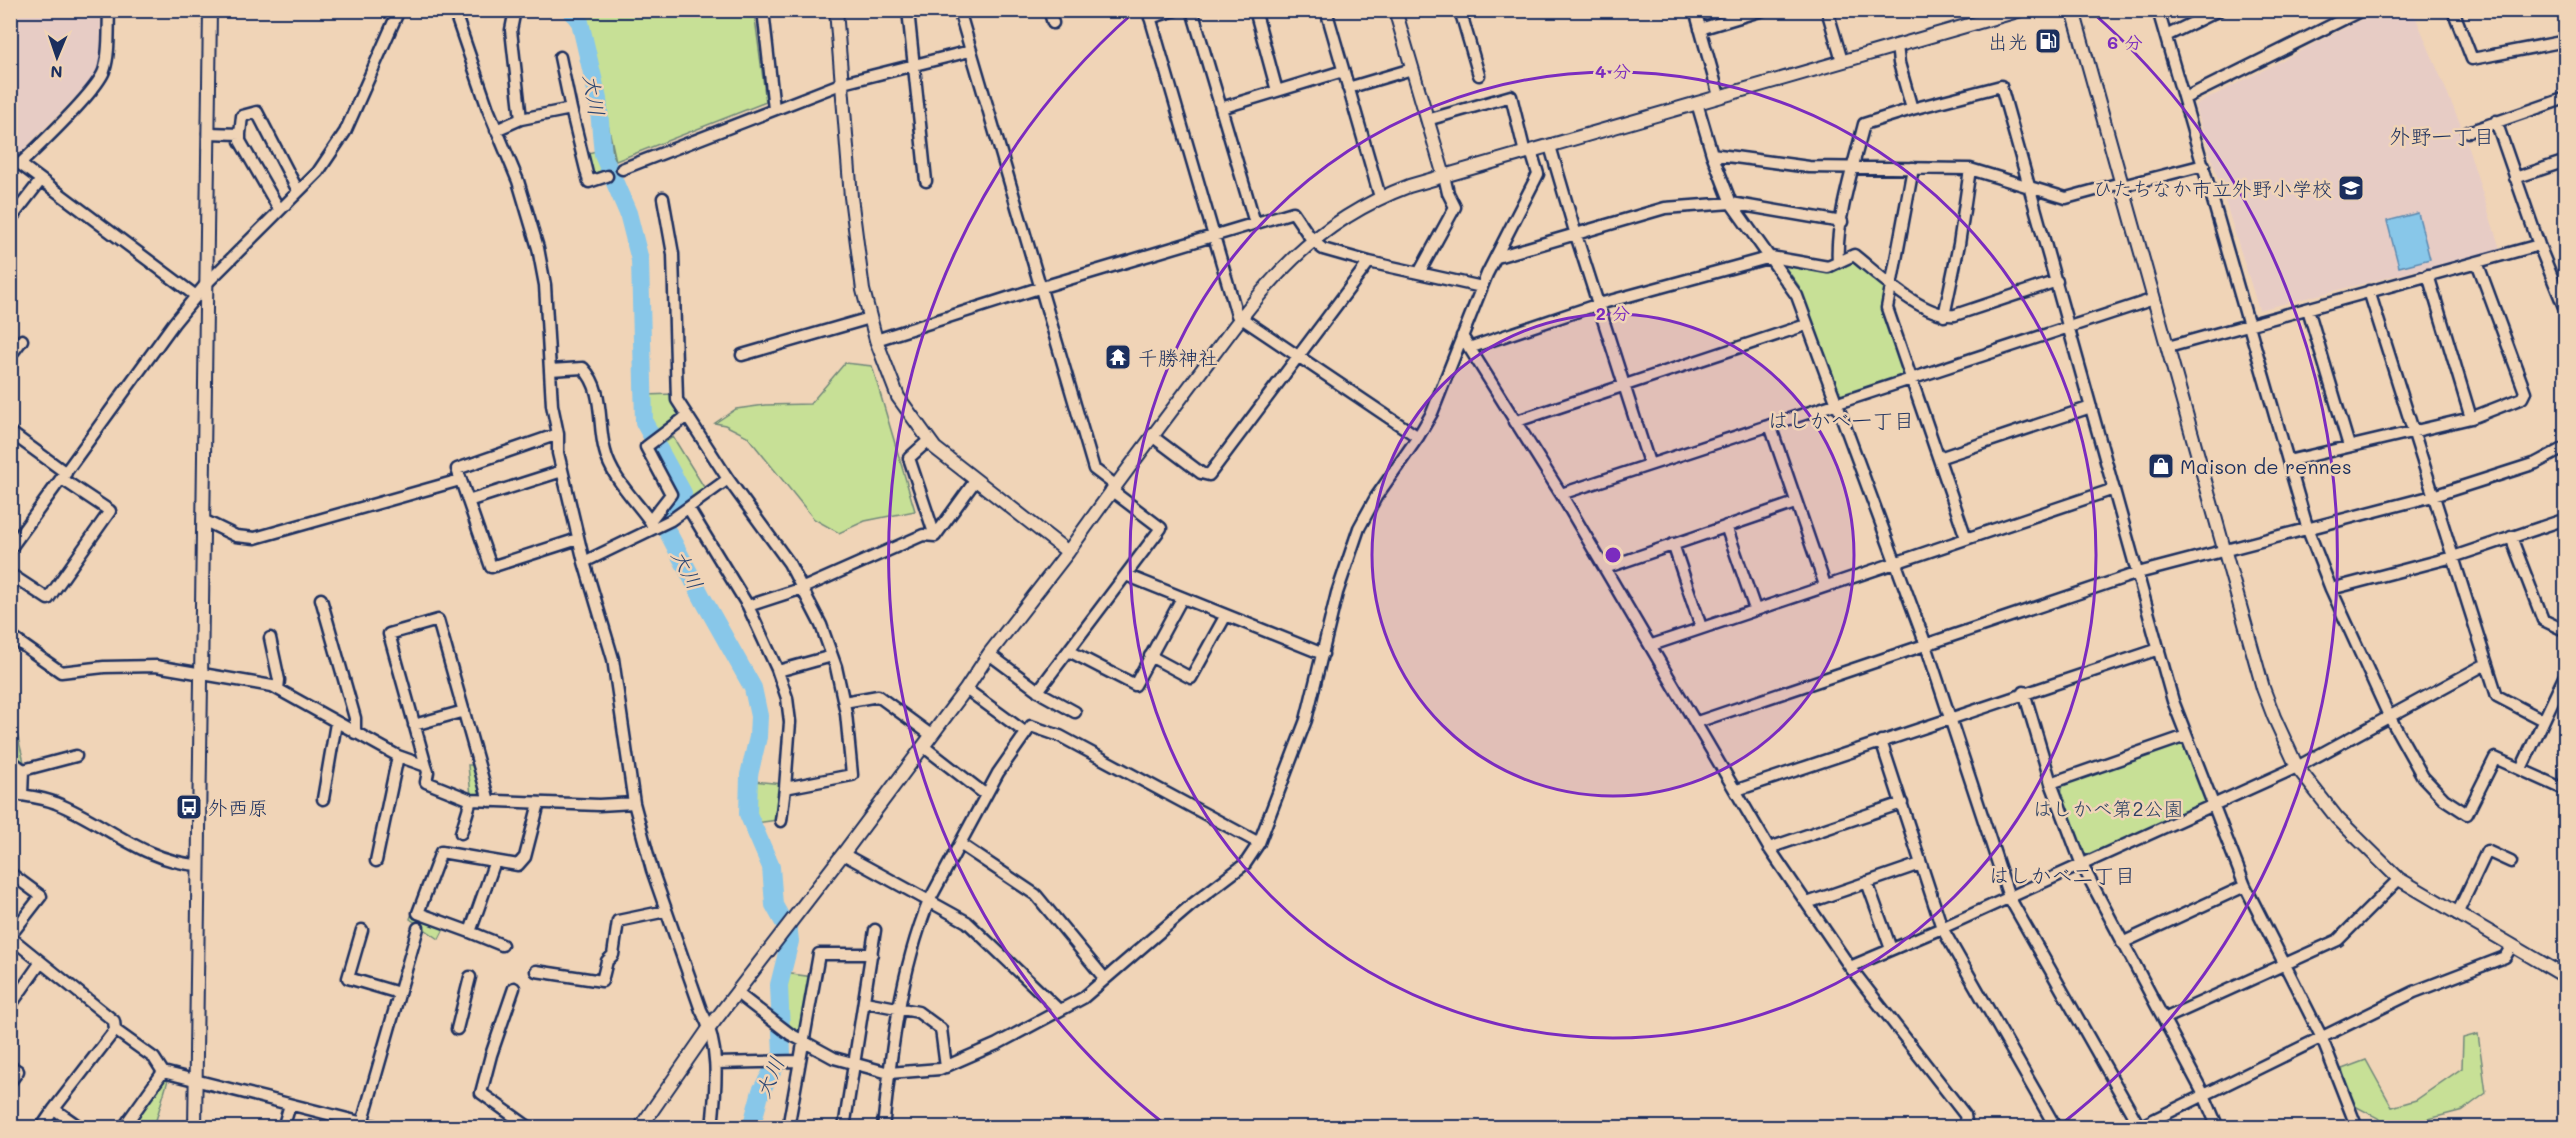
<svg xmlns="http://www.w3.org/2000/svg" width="2576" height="1138" viewBox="0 0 2576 1138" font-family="Mali,'Klee One',sans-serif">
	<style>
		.built { fill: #e7ccc5 }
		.green { fill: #c7e096; stroke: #71887a; stroke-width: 1.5 }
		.water { fill: #88c7e9; stroke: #5c8ab1; stroke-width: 1.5 }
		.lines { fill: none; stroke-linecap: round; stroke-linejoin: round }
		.river { stroke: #88c7e9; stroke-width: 18 }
		.minor-casing { stroke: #1b2f5e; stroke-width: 15 }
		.tertiary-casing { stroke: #1b2f5e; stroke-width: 16 }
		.minor { stroke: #f0d4b7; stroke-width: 10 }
		.tertiary { stroke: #f0d4b7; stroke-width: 12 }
		.ring { fill: none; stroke: #7b2cbf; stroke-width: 3 }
		.labels { text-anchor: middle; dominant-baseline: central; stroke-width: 5; stroke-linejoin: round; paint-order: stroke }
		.poi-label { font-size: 20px; fill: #1b2f5e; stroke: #f0d4b7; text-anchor: start }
		.park-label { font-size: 20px; fill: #2c4164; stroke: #f0d4b7 }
		.water-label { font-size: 21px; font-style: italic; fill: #2b4673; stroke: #f0d4b7 }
		.neighbourhood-label { font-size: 21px; fill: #1b2f5e; stroke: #f0d4b7 }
		.centre { fill: #7b2cbf; stroke: #f0d4b7; stroke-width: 3 }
		.ring-label { font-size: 18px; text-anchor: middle; font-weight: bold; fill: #7b2cbf; stroke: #f0d4b7; stroke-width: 5; stroke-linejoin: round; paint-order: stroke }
	</style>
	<rect width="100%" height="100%" fill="#f0d4b7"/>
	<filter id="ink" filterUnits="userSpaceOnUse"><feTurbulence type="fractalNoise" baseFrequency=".0167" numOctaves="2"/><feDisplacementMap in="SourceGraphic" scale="12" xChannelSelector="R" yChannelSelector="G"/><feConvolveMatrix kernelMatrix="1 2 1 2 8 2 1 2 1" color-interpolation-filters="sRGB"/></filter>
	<g filter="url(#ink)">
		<path class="built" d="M11 11H101L100 72 23 150 11 154Z
			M2378 11H2413L2462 128 2500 249 2259 310 2195 105Z"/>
		<path class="green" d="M576 11H754L766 102 616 161 585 21Z
			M610 140 616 167 593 174 588 153 605 149Z
			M1853 259 1885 285 1904 373 1901 377 1843 395 1838 394 1799 286 1785 267 1788 265 1830 274Z
			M845 363 872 366 915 511 865 521 839 533 814 519 747 436 725 425 715 423 736 409 765 405 810 404Z
			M674 394 686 416 656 437 647 421 645 395Z
			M673 437 707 492 675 512 686 494 660 446Z
			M14 722 25 766 11 755 10 727Z
			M2184 741 2207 803 2086 860 2061 794 2063 784Z
			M468 765H475L484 798 471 796Z
			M753 781 783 784 777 820 756 823 753 814Z
			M411 916 444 929 439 939 410 919Z
			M784 973 813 977 804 1028 796 1033 783 1024 781 986Z
			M2478 1034 2486 1093 2463 1110 2417 1122V1127H2387L2378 1118 2353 1105 2342 1069 2366 1060 2392 1107 2416 1100 2462 1068 2463 1038Z
			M162 1078 168 1080 154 1127 126 1128Z"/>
		<path class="water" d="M2418 213 2430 259 2399 267 2387 221Z"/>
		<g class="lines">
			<path class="river" d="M571 10 580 22 598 99 603 155 628 213 640 260 644 422 683 493 662 518 663 523 704 601 753 688 759 716 758 737 749 775 748 814 771 867 774 905 789 932 790 941 779 985 782 1054 761 1091 751 1128"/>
			<g class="minor-casing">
				<path id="minor" d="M454 10 488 109 518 181 538 248 545 285 552 405 558 434V453L584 562 613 659 634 803 652 870 701 1010C721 1046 716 1087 712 1128
					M515 10 511 30 521 119
					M763 10 774 109
					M908 10 926 181
					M959 10 1094 469 1115 485
					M1049 10 1053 23
					M1148 10 1237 315 1418 437
					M1192 10 1255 223
					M1255 10 1277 91
					M1326 10 1380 197
					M1460 10 1479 75
					M1695 10 1719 96
					M1827 10 1842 61
					M2158 10 2308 530 2331 589 2389 716 2423 777 2444 799 2467 814 2495 758 2566 790
					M2453 10 2472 59 2566 41
					M1150 18 1175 10
					M1700 29 1763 10
					M2166 36 2219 10
					M560 57 571 109
					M1348 88 1412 69
					M2185 98 2362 10
					M1697 103 1712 154 1731 203 1797 296 1926 645 2009 897 2139 1126
					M1221 108 1343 71
					M1912 109 2001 86 2173 701 2245 886 2321 1036 2357 1128
					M1427 120 1511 96 1525 153
					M2496 121 2539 245 2566 312
					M496 130 521 119 571 109 589 182 607 176
					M2468 132 2566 98
					M208 133 240 134 242 116 257 112 298 191
					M240 134V141L279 209
					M1550 146 1576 235 1649 463
					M1712 154 1809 167 1970 169 2066 198 2121 183
					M20 164 196 296
					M10 165 20 164C39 146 96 92 104 71 110 53 108 30 109 10
					M1913 168 1887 308 1966 538
					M622 169 843 83 970 51
					M2515 178 2566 161
					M2122 186 2204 165
					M663 198 673 254 677 400 728 479 789 563 821 625 836 667 846 713 852 775 785 788 790 722 787 698 777 669 748 606 689 509
					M10 220 41 180
					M1497 257 1665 208 1731 203 1842 222
					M1838 262C1835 222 1854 164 1864 124L1912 109 1899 63 1897 45
					M1419 273 1455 207 1448 193 1444 176
					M2428 275 2471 418
					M2369 291 2497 696 2543 720
					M2308 309 2349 446
					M1944 316 1959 244 1970 169
					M1462 336 1561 494 1769 848 1850 967 1965 1115 1967 1128
					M876 340 1039 288 1293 212 1312 240 1323 249 1369 262
					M2168 347 2539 245
					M1469 348 1599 304 1771 257 1828 267 1854 255C1878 274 1923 318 1955 315L2057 281
					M742 355 870 318
					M10 356 22 340
					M550 370 583 368C605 391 597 423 605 451 611 477 635 500 650 521
					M1514 422 1806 325
					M1770 425 1825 585
					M10 432 66 473
					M558 434 457 469 491 567 578 539
					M1152 436 1201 473 1209 475 1369 262 1482 287
					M929 440 909 458 935 536
					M1939 458 2091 407
					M2288 461 2471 418 2522 398 2525 392 2477 262
					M1561 494 2154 299
					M468 501 562 471
					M203 520 236 536 255 538 460 480
					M652 526 650 521 671 494 646 447 687 416
					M1726 526 1755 609
					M2511 537 2543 620 2566 631
					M1673 544 1701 627
					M10 549 174 323 206 284 318 172 345 132 399 10
					M584 562 671 520 728 479
					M1605 568 1795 503
					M10 574 48 599 110 511 62 479
					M1126 575 1323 654
					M2331 589 2453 557 2566 519
					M321 599 355 718V733
					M748 606 803 588 923 535 935 536 975 481
					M10 636 61 672 104 667 156 666 272 686 398 756 426 766 428 772 426 782 471 800 599 805 634 803
					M270 638 279 680 278 689
					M1652 645 2114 489
					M1069 651 1135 685 1182 598
					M989 654 1044 695 1075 712
					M1150 656 1191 678 1226 615
					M778 671 832 656
					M966 689 1026 733
					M1038 691 1161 528 1111 490
					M2024 692 2051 783 2082 865 2204 1095 2218 1128
					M844 702 878 696 931 735
					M1697 722 2138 573 2433 496 2536 463 2566 447
					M414 725 464 711
					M1881 741 1942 928 2056 1128
					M923 746 986 795
					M10 760 23 770 22 795
					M426 766 389 634 438 620 489 801
					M2521 769 2566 673
					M23 770 76 756
					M2051 783 2186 736
					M1737 790 2159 649
					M10 793C25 796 42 797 56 803 104 822 144 862 198 865
					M323 799 336 723
					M781 821 785 788
					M461 833 471 800
					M960 844 1036 895 1105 979
					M1769 848 1902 803
					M843 854 929 901C900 972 891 1052 883 1128
					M376 861 398 756
					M495 861 470 932 418 913 441 852 518 865 525 857 539 803
					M10 873 41 896 10 936
					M1867 882 1891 949
					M1807 903 1920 864
					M2457 914 2487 851 2511 862
					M362 930 348 978 399 993
					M470 932 502 945
					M10 937 114 1021 115 1030 154 1058 163 1072 383 1128
					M2122 943 2245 886
					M1850 967 1942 928 2297 767 2486 664
					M536 971 602 981 607 961 613 955 618 921 666 911
					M514 988 491 1055 481 1093 530 1128
					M737 993 790 1034 834 1058 889 1073 940 1069 997 1044 1083 998 1190 906 1245 864 1259 843 1306 720 1337 593 1359 528 1376 497 1418 437 1432 413 1487 274 1538 174 1531 151
					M865 1002 918 1012 941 1029 946 1067
					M10 1006 41 962
					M1059 1010 967 922 929 901 998 773 1031 726 1060 736 1259 843
					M2164 1019 2338 940 2399 879
					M457 1029 470 977
					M716 1063 799 1061
					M10 1066 18 1071 10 1082
					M54 1109 115 1030
					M361 1127 418 928
					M41 1128 54 1109 81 1128
					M123 1128 163 1072
					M283 1128 290 1105
					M788 1128 819 954H872
					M844 1128 875 930
					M2137 1128 2414 992 2505 957 2511 947"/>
			</g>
			<g class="tertiary-casing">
				<path id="tertiary" d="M1395 10 1444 176
					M2073 10 2263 688 2274 717 2297 767 2337 818 2399 879 2566 977
					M1068 552C1107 496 1149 441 1190 386 1256 298 1300 227 1409 186L2021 10
					M195 1128 210 10
					M640 1128 710 1027 843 854 966 689 989 654 1068 552 935 448 898 397 876 340 863 290 851 197 836 10"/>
			</g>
			<use href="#minor" class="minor"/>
			<use href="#tertiary" class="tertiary"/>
		</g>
	</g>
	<circle cx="1613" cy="555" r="241" fill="#7b2cbf" fill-opacity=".12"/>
	<g class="ring">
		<circle cx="1613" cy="555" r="241"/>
		<circle cx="1613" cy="555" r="483"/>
		<path d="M1167 1126A724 724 0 0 1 1133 13M2093 13A724 724 0 0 1 2059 1126"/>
	</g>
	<defs>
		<g id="fuel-square" transform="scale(1.35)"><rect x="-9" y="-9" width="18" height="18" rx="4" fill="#1b2f5e" stroke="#f0d4b7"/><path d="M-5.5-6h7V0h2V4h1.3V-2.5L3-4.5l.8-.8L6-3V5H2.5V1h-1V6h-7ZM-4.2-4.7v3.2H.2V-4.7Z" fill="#fff"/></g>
		<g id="school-square" transform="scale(1.35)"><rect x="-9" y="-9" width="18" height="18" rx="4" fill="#1b2f5e" stroke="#f0d4b7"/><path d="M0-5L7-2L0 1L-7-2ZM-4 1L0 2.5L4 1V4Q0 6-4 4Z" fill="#fff"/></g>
		<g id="temple-square" transform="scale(1.35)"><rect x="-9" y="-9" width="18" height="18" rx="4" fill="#1b2f5e" stroke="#f0d4b7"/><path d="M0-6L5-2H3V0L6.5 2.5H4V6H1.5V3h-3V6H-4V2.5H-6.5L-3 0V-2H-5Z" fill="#fff"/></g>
		<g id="shop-square" transform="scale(1.35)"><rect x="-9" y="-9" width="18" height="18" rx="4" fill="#1b2f5e" stroke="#f0d4b7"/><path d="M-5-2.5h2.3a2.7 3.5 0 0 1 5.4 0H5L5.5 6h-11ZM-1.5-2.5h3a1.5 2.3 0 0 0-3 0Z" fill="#fff"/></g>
		<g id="bus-square" transform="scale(1.35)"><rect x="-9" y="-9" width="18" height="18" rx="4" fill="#1b2f5e" stroke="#f0d4b7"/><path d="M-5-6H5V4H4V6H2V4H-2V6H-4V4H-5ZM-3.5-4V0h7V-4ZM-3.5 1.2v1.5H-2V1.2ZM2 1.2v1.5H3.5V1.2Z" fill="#fff"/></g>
	</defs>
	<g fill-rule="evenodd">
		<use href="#fuel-square" x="2048" y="41"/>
		<use href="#school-square" x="2351" y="188"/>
		<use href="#temple-square" x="1118" y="357"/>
		<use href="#shop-square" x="2161" y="466"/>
		<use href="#bus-square" x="189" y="807"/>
	</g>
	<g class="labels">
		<g class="poi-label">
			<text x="2028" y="41" text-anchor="end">出光</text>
			<text x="2332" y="188" text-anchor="end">ひたちなか市立外野小学校</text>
			<text x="1138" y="357">千勝神社</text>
			<text x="2180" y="466">Maison de rennes</text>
			<text x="208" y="807">外西原</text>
		</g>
		<g class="park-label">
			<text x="2108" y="808">はしかべ第2公園</text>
		</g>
		<g class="water-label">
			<text transform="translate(595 95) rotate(81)">大川</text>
			<text transform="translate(688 569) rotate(62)">大川</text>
			<text transform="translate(769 1077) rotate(-67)">大川</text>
		</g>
		<g class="neighbourhood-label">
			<text x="2442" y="135">外野一丁目</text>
			<text x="1841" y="419">はしかべ一丁目</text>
			<text x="2062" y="874">はしかべ二丁目</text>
		</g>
	</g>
	<circle cx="1613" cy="555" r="9" class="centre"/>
	<g class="ring-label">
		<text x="2125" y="49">6 分</text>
		<text x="1613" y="78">4 分</text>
		<text x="1613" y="320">2 分</text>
	</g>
	<rect width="2576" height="1138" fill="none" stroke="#f0d4b7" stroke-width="36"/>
	<rect x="18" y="18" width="2540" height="1102" fill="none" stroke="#1b2f5e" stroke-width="2" filter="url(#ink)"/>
	<g transform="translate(57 57) rotate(182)" stroke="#f0d4b7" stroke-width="4.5" paint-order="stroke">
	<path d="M0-4.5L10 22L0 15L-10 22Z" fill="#1b2f5e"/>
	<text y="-9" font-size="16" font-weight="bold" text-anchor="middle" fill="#1b2f5e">N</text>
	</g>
</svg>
